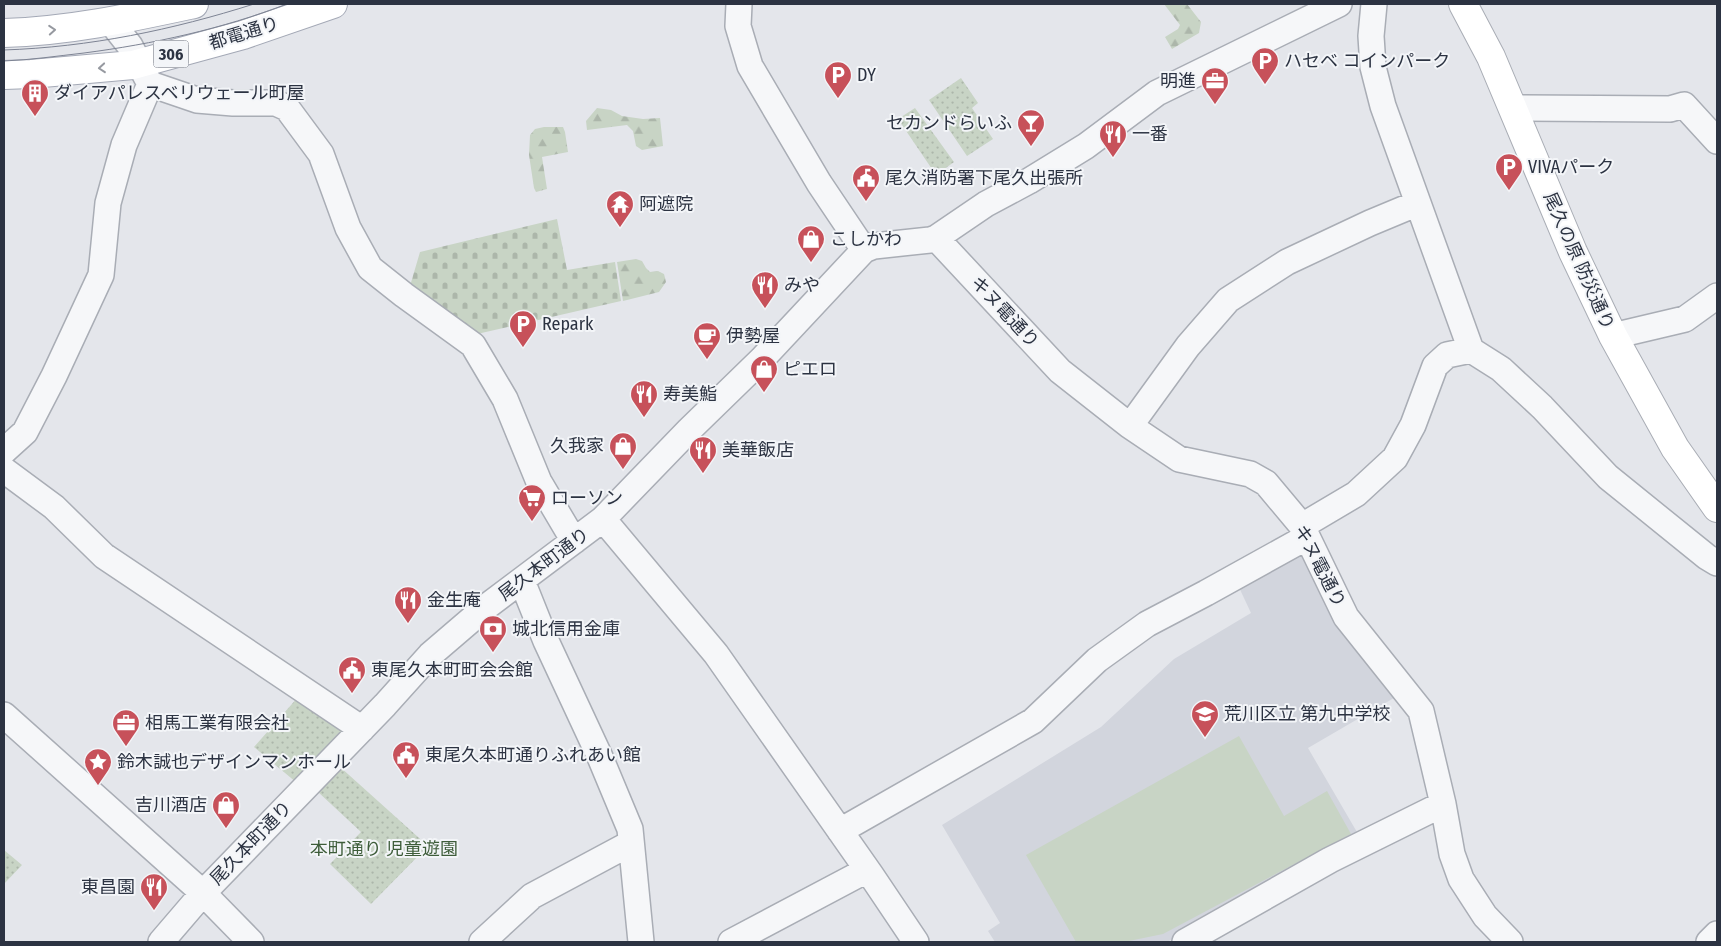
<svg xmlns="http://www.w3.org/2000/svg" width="1721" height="946" viewBox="0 0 1721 946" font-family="'Fira Sans Condensed','Noto Sans JP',sans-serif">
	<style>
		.built { fill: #d2d5dd }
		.forest { fill: url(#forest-firs) }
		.cemetery { fill: url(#cemetery-stones) }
		.park { fill: url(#park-dots) }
		.pitch { fill: #c8d4c5 }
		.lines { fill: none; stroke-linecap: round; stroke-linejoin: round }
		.street-casing { stroke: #a9adb5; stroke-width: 28 }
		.secondary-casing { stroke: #a9adb5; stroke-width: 30 }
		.primary-casing { stroke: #a4a9b6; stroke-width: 30 }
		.street { stroke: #f6f7f9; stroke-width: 25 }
		.secondary { stroke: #fff; stroke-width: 28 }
		.primary { stroke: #fff; stroke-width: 28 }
		.tram { stroke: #7e8494; stroke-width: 1 }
		.oneway { stroke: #9699a0 }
		.labels { text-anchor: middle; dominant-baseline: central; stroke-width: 4; stroke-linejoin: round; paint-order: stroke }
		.shield { fill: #f3f5f8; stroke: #686d79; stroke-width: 1 }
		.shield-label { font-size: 16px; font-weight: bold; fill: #2c3342 }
		.street-label { font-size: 18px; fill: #2c3342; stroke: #f3f5f8 }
		.poi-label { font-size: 18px; fill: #2c3342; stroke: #f3f5f8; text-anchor: start }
		.park-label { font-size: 18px; fill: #3e5d3a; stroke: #f3f5f8 }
	</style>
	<defs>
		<pattern id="forest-firs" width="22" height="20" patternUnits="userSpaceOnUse" patternTransform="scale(1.25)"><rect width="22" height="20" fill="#c8d4c5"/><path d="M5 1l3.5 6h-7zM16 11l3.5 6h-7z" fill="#acb6aa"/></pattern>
		<pattern id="cemetery-stones" width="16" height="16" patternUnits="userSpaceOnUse" patternTransform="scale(1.25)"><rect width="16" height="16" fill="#c8d4c5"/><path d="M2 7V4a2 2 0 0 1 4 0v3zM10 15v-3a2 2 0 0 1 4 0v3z" fill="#acb6aa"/></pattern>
		<pattern id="park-dots" width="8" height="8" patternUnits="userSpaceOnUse" patternTransform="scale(1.25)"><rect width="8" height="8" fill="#c8d4c5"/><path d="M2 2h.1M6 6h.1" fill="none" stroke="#acb6aa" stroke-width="1.8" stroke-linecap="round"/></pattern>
	</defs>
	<rect width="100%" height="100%" fill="#e4e6eb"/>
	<path class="built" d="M1304 547 1399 695 1308 748 1361 839 1167 942H995L988 931 1000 923 942 825 1101 727 1174 659 1251 613 1236 581Z"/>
	<path class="forest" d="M1164 4H1187L1201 22 1199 33 1172 49 1165 37 1178 29 1180 25Z
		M597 108 611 110 622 116 643 119 660 118 663 146 642 150 636 146 633 131 627 125 587 130 586 121Z
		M544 127H563L565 132 568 152 542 157 547 189 536 192 534 188 529 155 530 135 535 129Z
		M636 259 642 261 646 268 650 272 658 271 664 274 666 282 659 292 623 301 617 262Z"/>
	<path class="cemetery" d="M557 219 567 270 615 262 621 301 477 334 410 286 420 252Z"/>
	<path class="park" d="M961 78 978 103 972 108 993 139 967 156 929 100Z
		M915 108 954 162 936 175 898 119Z
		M299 696 344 730 297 783 254 747Z
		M339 766 428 846 371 904 330 864 361 832 317 791Z
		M4 850 22 865 4 884Z"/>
	<path class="pitch" d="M1239 736 1284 816 1327 791 1351 834 1163 934 1124 942H1076L1026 855Z"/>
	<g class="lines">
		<g class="street-casing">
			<path id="street" d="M739 4 738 26 750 66 819 183 864 250
				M1374 4 1371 36 1373 67 1383 106 1471 350
				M111 22 130 46 150 84 197 100 233 103H276L287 108 321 154 348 228 370 268 404 295 473 345 505 399 539 482 574 541
				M1512 108 1670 109 1684 105 1717 141
				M936 238 1060 371 1130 426 1179 459 1250 474 1266 483 1302 526 1346 617 1421 711 1443 804 1452 854 1461 879 1485 916 1510 942
				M1613 336 1685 319 1717 296
				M1130 426 1188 346 1228 300 1287 262 1370 223 1418 203
				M4 451 25 432 54 376 101 275 108 203 124 145 150 84
				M4 470 54 507 104 556 362 729
				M603 519 716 654 871 875 916 942
				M1302 526 1356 494 1395 458 1413 425 1435 366 1447 355 1471 350 1501 369 1542 407 1608 477 1707 557 1717 563
				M522 581 546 641 600 757 630 829 641 942
				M4 715 203 893 251 942
				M840 831 1033 721 1097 660 1147 624 1206 593 1307 537
				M161 942 203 893 385 705 430 655 486 607 603 519 689 430 762 359 864 250 874 246 930 240 936 238 986 204 1029 181 1086 146 1157 93 1339 4
				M482 942 532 896 631 843
				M731 942 867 870
				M1185 942 1330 860 1443 804
				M1709 942 1717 934"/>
		</g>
		<g class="secondary-casing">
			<path id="secondary" d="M1463 4 1491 57 1573 252 1613 336 1675 448 1717 508"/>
		</g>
		<g class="primary-casing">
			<path id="primary" d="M4 33C70 31 129 18 194 4
				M4 75 31 74 133 65 243 35 333 4"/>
		</g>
		<use href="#street" class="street"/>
		<use href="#secondary" class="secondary"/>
		<use href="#primary" class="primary"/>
		<path class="tram" d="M4 50C90 47 172 30 254 4
			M4 61C31 60 57 56 84 53 153 44 222 29 287 4"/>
	</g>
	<defs><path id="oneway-chevron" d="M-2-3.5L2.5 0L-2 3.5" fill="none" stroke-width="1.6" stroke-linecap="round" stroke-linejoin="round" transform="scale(1.25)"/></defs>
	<g class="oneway">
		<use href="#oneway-chevron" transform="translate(52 30) rotate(-4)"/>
		<use href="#oneway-chevron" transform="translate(102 68) rotate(175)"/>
	</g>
	<defs>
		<g id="parking-pin" transform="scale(1.4375)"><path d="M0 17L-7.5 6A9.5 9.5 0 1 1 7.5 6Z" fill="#c7515a" stroke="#f3f5f8"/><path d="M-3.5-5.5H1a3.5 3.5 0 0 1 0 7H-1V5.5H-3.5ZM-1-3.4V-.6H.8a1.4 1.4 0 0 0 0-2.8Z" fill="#fff"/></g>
		<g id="office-pin" transform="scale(1.4375)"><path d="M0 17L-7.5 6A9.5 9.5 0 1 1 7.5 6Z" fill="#c7515a" stroke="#f3f5f8"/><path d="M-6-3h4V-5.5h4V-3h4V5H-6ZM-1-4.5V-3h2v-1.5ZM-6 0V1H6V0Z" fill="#fff"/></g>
		<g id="building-pin" transform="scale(1.4375)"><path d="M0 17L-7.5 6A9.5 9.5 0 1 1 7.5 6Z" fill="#c7515a" stroke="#f3f5f8"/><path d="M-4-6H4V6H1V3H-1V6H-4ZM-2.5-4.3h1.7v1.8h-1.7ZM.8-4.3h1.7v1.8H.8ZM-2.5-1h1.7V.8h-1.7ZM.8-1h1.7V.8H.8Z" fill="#fff"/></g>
		<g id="bar-pin" transform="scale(1.4375)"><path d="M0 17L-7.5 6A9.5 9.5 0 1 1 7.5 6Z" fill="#c7515a" stroke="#f3f5f8"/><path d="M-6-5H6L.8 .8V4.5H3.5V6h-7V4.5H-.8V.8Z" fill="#fff"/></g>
		<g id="restaurant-pin" transform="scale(1.4375)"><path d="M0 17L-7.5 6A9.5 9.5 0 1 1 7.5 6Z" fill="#c7515a" stroke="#f3f5f8"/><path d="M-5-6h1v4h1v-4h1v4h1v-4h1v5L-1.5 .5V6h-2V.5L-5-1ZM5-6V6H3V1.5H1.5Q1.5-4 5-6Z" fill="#fff"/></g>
		<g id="civic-pin" transform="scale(1.4375)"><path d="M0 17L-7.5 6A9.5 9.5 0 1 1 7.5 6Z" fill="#c7515a" stroke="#f3f5f8"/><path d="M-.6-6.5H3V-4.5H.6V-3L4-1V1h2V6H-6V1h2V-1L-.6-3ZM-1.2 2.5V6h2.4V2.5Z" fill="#fff"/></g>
		<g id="temple-pin" transform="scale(1.4375)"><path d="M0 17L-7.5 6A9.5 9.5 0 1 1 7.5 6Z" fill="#c7515a" stroke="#f3f5f8"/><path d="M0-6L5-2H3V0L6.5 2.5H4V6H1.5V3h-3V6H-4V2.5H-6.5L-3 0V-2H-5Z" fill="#fff"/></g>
		<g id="shop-pin" transform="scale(1.4375)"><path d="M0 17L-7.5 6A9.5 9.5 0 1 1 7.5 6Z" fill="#c7515a" stroke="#f3f5f8"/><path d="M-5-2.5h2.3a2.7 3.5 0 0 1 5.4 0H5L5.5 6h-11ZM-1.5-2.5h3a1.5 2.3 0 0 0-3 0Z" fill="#fff"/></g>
		<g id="cafe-pin" transform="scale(1.4375)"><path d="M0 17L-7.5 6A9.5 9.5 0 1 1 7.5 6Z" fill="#c7515a" stroke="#f3f5f8"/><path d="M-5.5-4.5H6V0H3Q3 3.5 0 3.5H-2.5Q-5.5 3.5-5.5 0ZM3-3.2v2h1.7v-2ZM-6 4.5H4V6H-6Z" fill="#fff"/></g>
		<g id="supermarket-pin" transform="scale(1.4375)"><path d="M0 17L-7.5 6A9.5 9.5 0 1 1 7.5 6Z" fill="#c7515a" stroke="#f3f5f8"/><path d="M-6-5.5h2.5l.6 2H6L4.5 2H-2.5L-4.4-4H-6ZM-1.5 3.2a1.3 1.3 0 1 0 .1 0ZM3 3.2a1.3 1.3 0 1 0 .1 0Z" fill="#fff"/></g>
		<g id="bank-pin" transform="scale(1.4375)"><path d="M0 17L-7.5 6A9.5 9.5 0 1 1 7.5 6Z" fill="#c7515a" stroke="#f3f5f8"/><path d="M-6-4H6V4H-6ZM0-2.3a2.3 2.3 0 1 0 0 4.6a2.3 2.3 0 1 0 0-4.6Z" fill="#fff"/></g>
		<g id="school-pin" transform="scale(1.4375)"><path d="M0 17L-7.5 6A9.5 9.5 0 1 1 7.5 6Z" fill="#c7515a" stroke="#f3f5f8"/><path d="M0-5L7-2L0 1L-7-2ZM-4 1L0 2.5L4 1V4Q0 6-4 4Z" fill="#fff"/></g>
		<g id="sight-pin" transform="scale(1.4375)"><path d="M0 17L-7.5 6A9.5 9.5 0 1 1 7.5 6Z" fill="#c7515a" stroke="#f3f5f8"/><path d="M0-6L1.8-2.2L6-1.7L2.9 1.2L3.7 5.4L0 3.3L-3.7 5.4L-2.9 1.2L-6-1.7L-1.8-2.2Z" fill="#fff"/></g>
	</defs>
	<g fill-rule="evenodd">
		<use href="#parking-pin" x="1265" y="61"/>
		<use href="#parking-pin" x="838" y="75"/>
		<use href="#office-pin" x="1215" y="81"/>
		<use href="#building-pin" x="35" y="93"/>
		<use href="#bar-pin" x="1031" y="123"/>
		<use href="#restaurant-pin" x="1113" y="134"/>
		<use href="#parking-pin" x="1509" y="167"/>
		<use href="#civic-pin" x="866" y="178"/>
		<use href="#temple-pin" x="620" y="204"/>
		<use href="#shop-pin" x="811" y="239"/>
		<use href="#restaurant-pin" x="765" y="285"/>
		<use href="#parking-pin" x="523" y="324"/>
		<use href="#cafe-pin" x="707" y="336"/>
		<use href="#shop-pin" x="764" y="369"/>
		<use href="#restaurant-pin" x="644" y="394"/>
		<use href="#shop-pin" x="623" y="446"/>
		<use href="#restaurant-pin" x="703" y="450"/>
		<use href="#supermarket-pin" x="532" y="498"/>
		<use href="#restaurant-pin" x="408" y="600"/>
		<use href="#bank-pin" x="493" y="629"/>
		<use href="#civic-pin" x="352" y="670"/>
		<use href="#school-pin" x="1205" y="714"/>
		<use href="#office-pin" x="126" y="723"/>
		<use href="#civic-pin" x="406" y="755"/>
		<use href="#sight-pin" x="98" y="762"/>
		<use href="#shop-pin" x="226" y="805"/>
		<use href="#restaurant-pin" x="154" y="887"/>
	</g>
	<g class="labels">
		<rect class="shield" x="153.5" y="40.5" width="35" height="27" rx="4"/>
		<g class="shield-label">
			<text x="171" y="54">306</text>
		</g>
		<g class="street-label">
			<text transform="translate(244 33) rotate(-17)">都電通り</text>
			<text transform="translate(1579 261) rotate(66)">尾久の原 防災通り</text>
			<text transform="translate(1005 312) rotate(47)">キヌ電通り</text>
			<text transform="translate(544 564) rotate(-37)">尾久本町通り</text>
			<text transform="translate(1320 566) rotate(63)">キヌ電通り</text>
			<text transform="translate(251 843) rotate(-46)">尾久本町通り</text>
		</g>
		<g class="poi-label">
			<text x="1284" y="61">ハセベ コインパーク</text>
			<text x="857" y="75">DY</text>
			<text x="1196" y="81" text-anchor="end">明進</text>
			<text x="54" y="93">ダイアパレスベリウェール町屋</text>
			<text x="1012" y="123" text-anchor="end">セカンドらいふ</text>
			<text x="1132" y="134">一番</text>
			<text x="1528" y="167">VIVAパーク</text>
			<text x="885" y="178">尾久消防署下尾久出張所</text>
			<text x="639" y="204">阿遮院</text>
			<text x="830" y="239">こしかわ</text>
			<text x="784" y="285">みや</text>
			<text x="542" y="324">Repark</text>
			<text x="726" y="336">伊勢屋</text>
			<text x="783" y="369">ピエロ</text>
			<text x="663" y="394">寿美鮨</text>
			<text x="604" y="446" text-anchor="end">久我家</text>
			<text x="722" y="450">美華飯店</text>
			<text x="551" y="498">ローソン</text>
			<text x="427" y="600">金生庵</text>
			<text x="512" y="629">城北信用金庫</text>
			<text x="371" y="670">東尾久本町町会会館</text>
			<text x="1224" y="714">荒川区立 第九中学校</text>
			<text x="145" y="723">相馬工業有限会社</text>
			<text x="425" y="755">東尾久本町通りふれあい館</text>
			<text x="117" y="762">鈴木誠也デザインマンホール</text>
			<text x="207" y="805" text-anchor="end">吉川酒店</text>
			<text x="135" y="887" text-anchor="end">東昌園</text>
		</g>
		<g class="park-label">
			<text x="384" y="849">本町通り 児童遊園</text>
		</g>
	</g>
	<rect width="1721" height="946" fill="none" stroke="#2c3342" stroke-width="10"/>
</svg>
